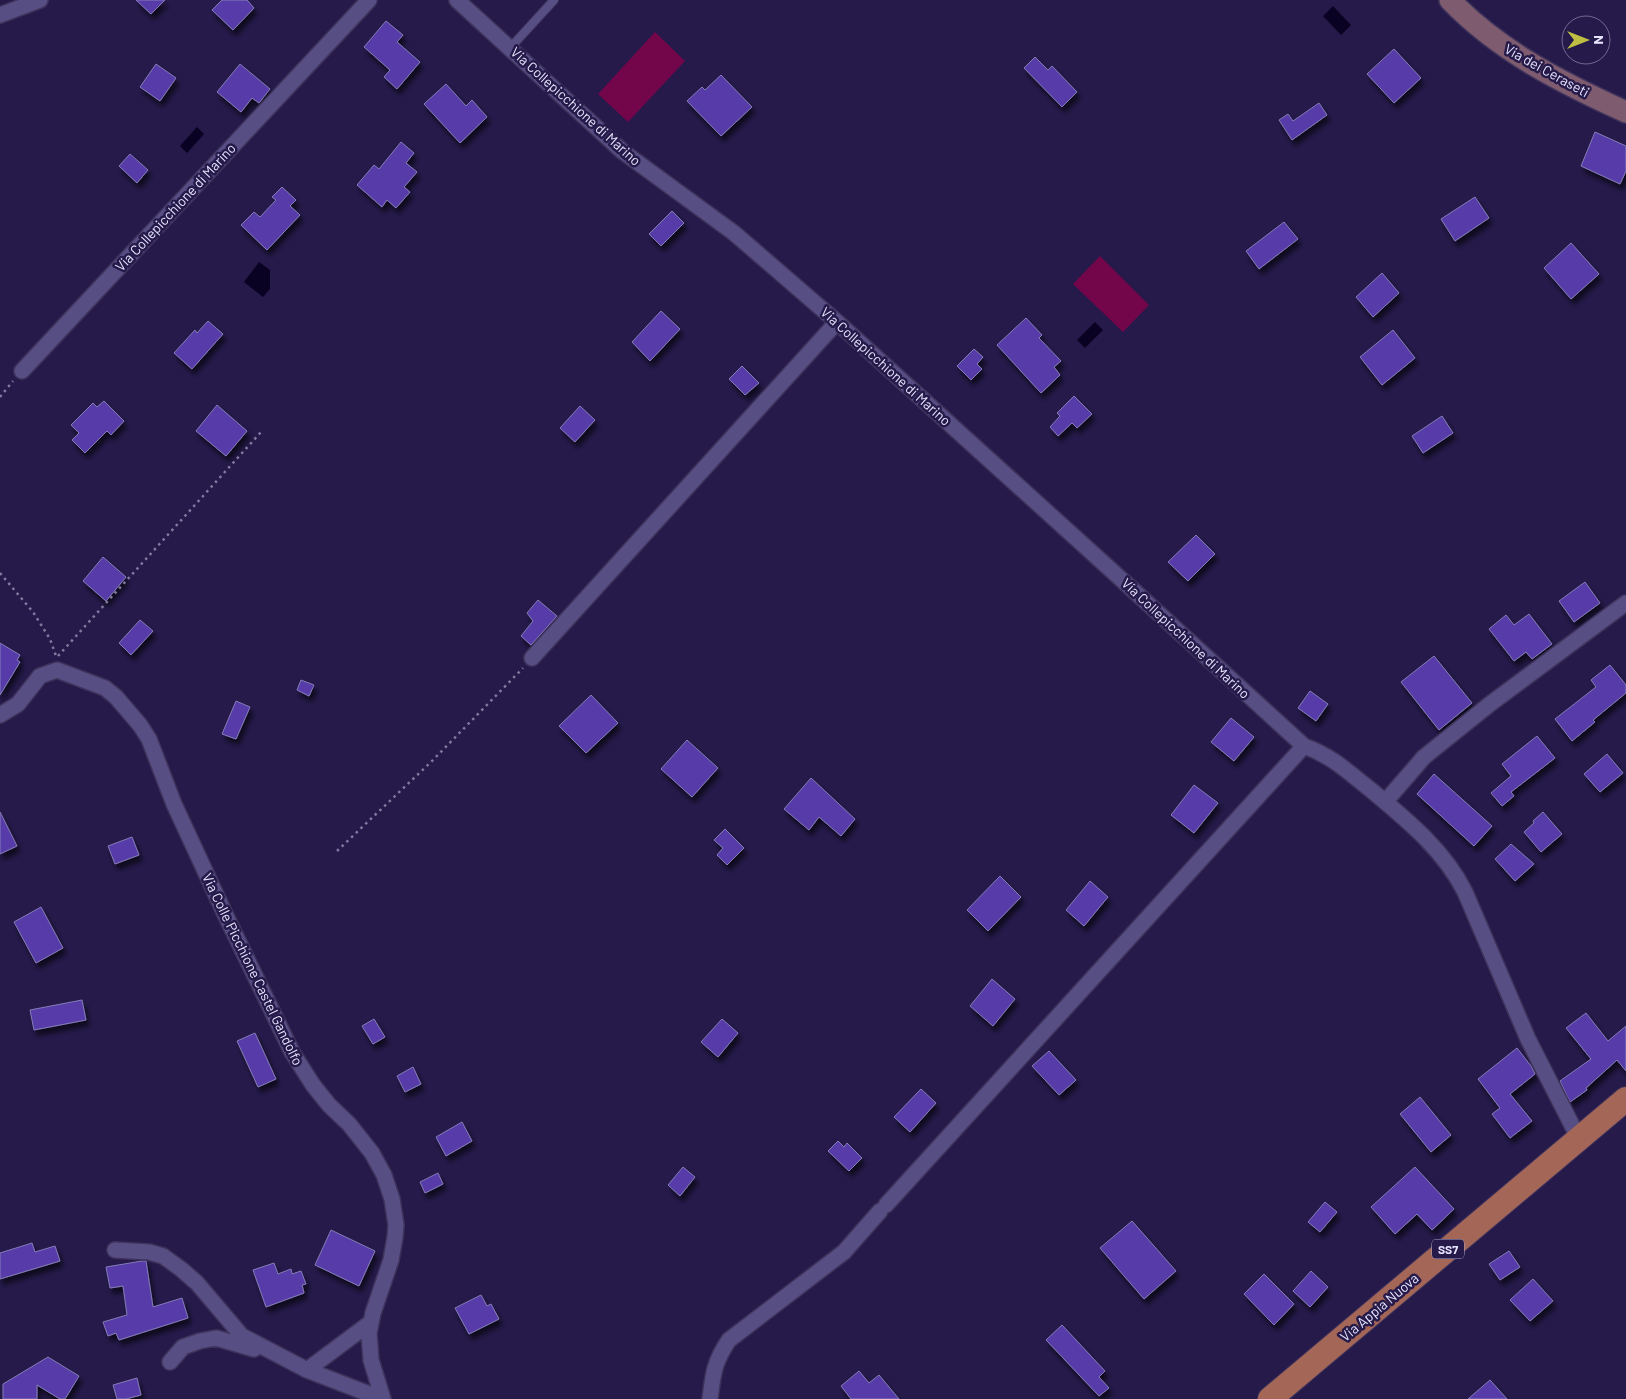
<svg xmlns="http://www.w3.org/2000/svg" width="1626" height="1399" viewBox="0 0 1626 1399" font-family="Barlow,sans-serif">
	<style>
		.green { fill: #73064b }
		.water { fill: #0a0222 }
		.building { fill: #563aa9; stroke: #847db6; filter: url(#shadow) }
		.lines { fill: none; stroke-linecap: round; stroke-linejoin: round }
		.lane-casing { stroke: #3f335c; stroke-width: 10 }
		.street-casing { stroke: #3f335c; stroke-width: 18 }
		.secondary-casing { stroke: #3f335c; stroke-width: 24 }
		.primary-casing { stroke: #3f335c; stroke-width: 26 }
		.path { stroke: #817a9f; stroke-width: 2.5; stroke-dasharray: 2.5 4; stroke-linecap: butt }
		.lane { stroke: #574f84; stroke-width: 8 }
		.street { stroke: #574f84; stroke-width: 15 }
		.secondary { stroke: #7e5b6e; stroke-width: 21 }
		.primary { stroke: #a46657; stroke-width: 24 }
		.labels { text-anchor: middle; dominant-baseline: central; stroke-width: 5; stroke-linejoin: round; paint-order: stroke }
		.shield { fill: #251a4a; stroke: #ada8c8; stroke-width: 1 }
		.shield-label { font-size: 12px; font-weight: bold; fill: #e7e5fe }
		.street-label { font-size: 14px; fill: #e7e5fe; stroke: #251a4a }
	</style>
	<defs>
		<filter id="shadow"><feDropShadow dx="3" dy="5.5" stdDeviation="2.5" flood-color="#0009"/></filter>
	</defs>
	<rect width="100%" height="100%" fill="#251a4a"/>
	<path class="green" d="M655 32 685 61 628 122 598 94Z
		M1100 256 1149 305 1123 332 1073 284Z"/>
	<path class="water" d="M1333 6 1351 25 1341 35 1323 16Z
		M197 127 204 134 187 153 180 146Z
		M259 262 270 270V289L263 297 244 282Z
		M1095 322 1103 330 1085 348 1077 340Z"/>
	<path class="building" d="M136 0H165L151 14Z
		M222 0H247L254 8 233 30 212 10Z
		M386 21 403 35 397 42 420 62 397 89 384 77 390 70 364 47Z
		M1394 49 1421 78 1394 103 1367 74Z
		M1035 57 1048 70 1052 66 1077 92 1062 107 1024 68Z
		M156 64 176 78 160 101 140 87Z
		M240 64 270 89 259 103 252 98 241 112 217 92Z
		M721 75 752 107 721 136 687 101 702 87 705 90Z
		M446 84 466 106 472 100 487 117 460 143 424 104Z
		M1319 103 1327 115 1292 140 1279 120 1288 114 1293 121Z
		M1595 132 1626 146V171L1620 184 1581 166Z
		M401 142 414 153 406 163 417 172 404 187 410 192 396 208 387 200 382 207 357 185 374 165 379 169Z
		M130 154 148 170 137 183 119 166Z
		M282 187 296 200 290 206 300 215 267 250 241 225 254 212 260 217 276 200 272 197Z
		M1475 197 1489 218 1455 241 1441 219Z
		M672 211 684 223 661 246 649 234Z
		M1284 222 1298 239 1259 269 1246 251Z
		M1571 243 1599 274 1571 299 1544 268Z
		M1382 273 1399 293 1373 317 1356 297Z
		M661 311 680 329 650 361 632 342Z
		M1026 318 1042 335 1039 338 1061 361 1054 367 1060 375 1041 393 997 345Z
		M208 321 223 334 192 369 174 353 195 330 197 333Z
		M1393 330 1415 358 1382 385 1360 357Z
		M974 349 983 357 977 364 982 369 971 380 957 366Z
		M742 366 759 383 745 395 729 379Z
		M1074 396 1092 414 1077 428 1072 423 1058 436 1050 427 1060 416 1057 413Z
		M104 401 124 421 111 435 107 431 85 453 72 440 79 433 71 425 93 403 97 407Z
		M217 405 247 431 226 456 196 431Z
		M580 406 595 420 575 442 560 428Z
		M1442 416 1453 433 1423 453 1412 436Z
		M1196 535 1215 554 1188 581 1168 562Z
		M103 557 126 577 106 601 83 581Z
		M1585 582 1600 603 1574 622 1559 601Z
		M538 600 557 616 531 645 521 636 533 621 527 613Z
		M1529 614 1552 644 1532 659 1526 652 1514 661 1489 629 1506 615 1514 625Z
		M140 620 153 631 131 655 119 643Z
		M0 643 20 655 17 660 20 662 0 695Z
		M1434 656 1472 703 1439 730 1401 682Z
		M1610 665 1626 685V693L1593 720 1595 722 1572 741 1555 719 1596 687 1591 680Z
		M301 680 314 685 309 696 297 690Z
		M1310 691 1328 704 1316 721 1298 708Z
		M591 695 618 723 586 753 559 726Z
		M236 701 250 707 236 739 222 734Z
		M1231 718 1254 737 1234 761 1211 742Z
		M1537 736 1555 758 1511 792 1514 796 1502 806 1491 793 1511 776 1502 764Z
		M687 740 718 768 692 797 661 769Z
		M1607 754 1623 773 1600 792 1584 774Z
		M1434 774 1492 826 1474 846 1417 794Z
		M811 778 855 819 841 836 819 817 809 830 784 809Z
		M1194 785 1218 803 1194 833 1171 815Z
		M0 812 17 846 0 854Z
		M1543 812 1562 834 1541 852 1524 832 1534 823 1533 821Z
		M725 829 744 848 727 865 717 855 723 848 714 840Z
		M132 837 139 855 115 864 108 846Z
		M1511 844 1534 864 1515 881 1495 859Z
		M1000 876 1021 897 988 931 967 910Z
		M1090 881 1108 897 1084 926 1066 910Z
		M41 907 63 948 36 963 14 922Z
		M992 979 1015 999 993 1026 970 1006Z
		M82 1000 86 1020 34 1030 30 1010Z
		M1586 1013 1608 1041 1626 1026V1071L1617 1060 1586 1088 1587 1090 1570 1102 1560 1081 1591 1059 1566 1028Z
		M374 1019 385 1037 373 1044 362 1026Z
		M722 1019 738 1033 718 1057 701 1042Z
		M255 1033 276 1079 258 1087 237 1041Z
		M1517 1048 1531 1066 1535 1074 1510 1094 1532 1121 1510 1138 1492 1114 1500 1108 1478 1079Z
		M1049 1051 1076 1080 1059 1095 1032 1066Z
		M413 1067 421 1084 405 1092 397 1076Z
		M921 1089 936 1103 910 1132 894 1117Z
		M1420 1097 1451 1135 1431 1152 1400 1114Z
		M462 1122 472 1141 446 1156 436 1137Z
		M838 1141 844 1147 847 1143 862 1158 849 1171 828 1151Z
		M683 1167 695 1177 680 1196 668 1185Z
		M1415 1167 1454 1209 1432 1230 1417 1214 1395 1234 1371 1207Z
		M438 1173 443 1184 425 1193 420 1182Z
		M1325 1202 1337 1212 1320 1232 1308 1222Z
		M1132 1221 1176 1271 1144 1299 1100 1248Z
		M331 1230 375 1251 359 1286 315 1265Z
		M32 1243 35 1252 55 1246 60 1261 0 1279V1253Z
		M1509 1251 1520 1267 1500 1280 1489 1264Z
		M142 1261H146L153 1307 182 1298 188 1318 119 1340 116 1333 108 1336 103 1322 127 1315 123 1286 110 1288 106 1267Z
		M274 1263 278 1274 291 1269 292 1274 301 1271 306 1284 302 1285 304 1293 266 1307 253 1270Z
		M1311 1271 1328 1287 1310 1307 1293 1291Z
		M1264 1274 1294 1304 1274 1325 1244 1294Z
		M1533 1279 1553 1301 1530 1321 1510 1300Z
		M481 1295 487 1306 491 1304 499 1319 469 1334 455 1308Z
		M1062 1325 1105 1371 1099 1377 1109 1388 1099 1396 1046 1340Z
		M48 1357 79 1376 65 1399H60L37 1385V1399H3V1384Z
		M859 1371 869 1383 879 1375 899 1399H851L841 1386Z
		M137 1378 141 1395 126 1399H117L113 1385Z
		M1490 1380 1507 1399H1468Z"/>
	<g class="lines">
		<g class="lane-casing">
			<path id="lane" d="M510 48 554 0"/>
		</g>
		<g class="street-casing">
			<path id="street" d="M457 0 622 151 734 233 837 322 1110 569 1304 746C1332 756 1348 772 1371 790 1407 820 1444 850 1465 892L1528 1039 1579 1139
				M0 15 40 0
				M22 371 369 0
				M532 658 837 322
				M0 715 18 704 40 676 57 670 105 688 116 697 140 725 149 739 174 804 224 912 292 1052 313 1085 329 1105 349 1124 372 1153 384 1175 392 1199 396 1225 395 1237 391 1260 373 1313 369 1333 371 1360 383 1399
				M1385 802 1424 757 1490 704 1626 603
				M886 1205 1304 746
				M115 1250 149 1252 163 1256 181 1269 197 1283 242 1336 307 1370 382 1399
				M170 1362 183 1347 200 1341 216 1338 254 1349
				M307 1370 370 1323
				M710 1399C713 1374 714 1362 729 1340L844 1252 880 1211"/>
		</g>
		<g class="secondary-casing">
			<path id="secondary" d="M1450 0C1499 51 1562 83 1626 112"/>
		</g>
		<g class="primary-casing">
			<path id="primary" d="M1270 1399 1626 1099"/>
		</g>
		<path class="path" d="M0 397 13 381
			M0 573 33 612 50 639 56 656
			M58 656 262 431
			M337 851 432 761 523 668"/>
		<use href="#lane" class="lane"/>
		<use href="#street" class="street"/>
		<use href="#secondary" class="secondary"/>
		<use href="#primary" class="primary"/>
	</g>
	<g class="labels">
		<rect class="shield" x="1432" y="1239.5" width="32" height="19" rx="4"/>
		<g class="shield-label">
			<text x="1448" y="1249">SS7</text>
		</g>
		<g class="street-label">
			<text transform="translate(1547 70) rotate(29)">Via dei Ceraseti</text>
			<text transform="translate(576 106) rotate(42)">Via Collepicchione di Marino</text>
			<text transform="translate(175 207) rotate(-47)">Via Collepicchione di Marino</text>
			<text transform="translate(886 366) rotate(42)">Via Collepicchione di Marino</text>
			<text transform="translate(1186 638) rotate(43)">Via Collepicchione di Marino</text>
			<text transform="translate(253 969) rotate(64)">Via Colle Picchione Castel Gandolfo</text>
			<text transform="translate(1379 1307) rotate(-40)">Via Appia Nuova</text>
		</g>
	</g>
	<g transform="translate(1586 40) rotate(90)"><circle r="24" fill="#251a4a" stroke="#736b92"/>
	<path d="M0-4L9 19L0 12L-9 19Z" fill="#bebf42"/>
	<text y="-8" font-size="14" font-weight="bold" text-anchor="middle" fill="#e7e5fe">N</text>
	</g>
</svg>
